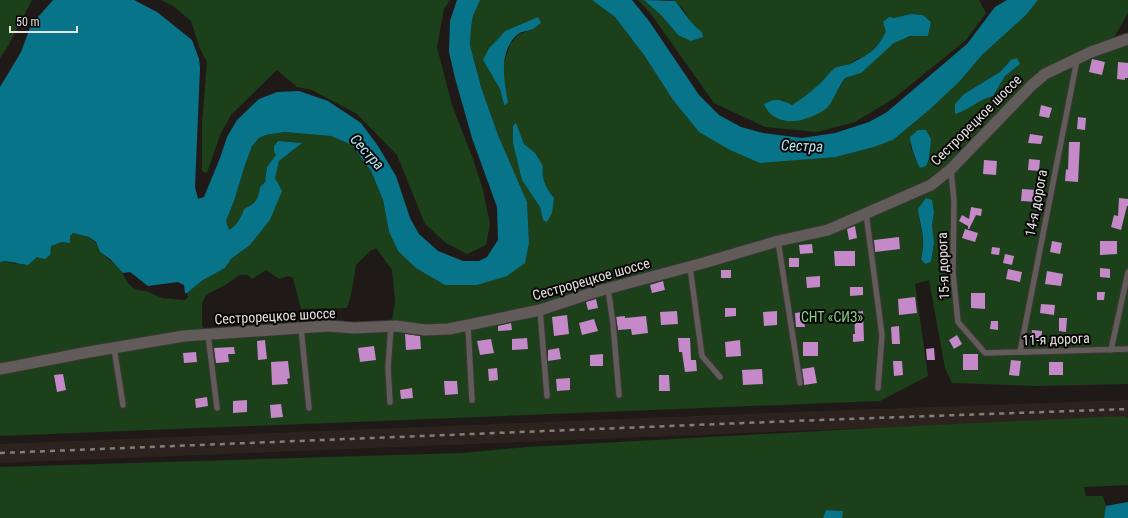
<svg xmlns="http://www.w3.org/2000/svg" width="1128" height="518" viewBox="0 0 1128 518" font-family="'Roboto Condensed',sans-serif">
	<style>
		.built { fill: #2d231e }
		.green { fill: #1b401a; fill-rule: evenodd }
		.water { fill: #08748a }
		.building { fill: #c588c8 }
		.lines { fill: none; stroke-linecap: round; stroke-linejoin: round }
		.lane-casing { stroke: #393634; stroke-width: 8 }
		.street-casing { stroke: #393634; stroke-width: 13 }
		.lane { stroke: #615c59; stroke-width: 5.5 }
		.street { stroke: #615c59; stroke-width: 11 }
		.rail { stroke: #827e7c; stroke-width: 2.5; stroke-dasharray: 5 5; stroke-linecap: butt }
		.labels { text-anchor: middle; dominant-baseline: central; stroke-width: 4; stroke-linejoin: round; paint-order: stroke }
		.street-label { font-size: 14px; fill: #e5e2e0; stroke: #070605 }
		.park-label { font-size: 14px; fill: #84d681; stroke: #070605 }
		.water-label { font-size: 15px; font-style: italic; fill: #b3e7f6; stroke: #070605 }
	</style>
	<rect width="100%" height="100%" fill="#1f1a18"/>
	<path class="built" d="M1128 400V419L819 430 0 463V444L819 411Z"/>
	<path class="green" d="M0 0H32L8 46 0 58Z
		M161 0H450L444 9 437 47 452 105 473 159 483 190 490 224 486 245 467 254 446 243 425 224 397 155 357 114 312 90 297 87 277 70 231 115 220 135 207 173 202 171V123L207 62 200 49 191 21 173 6Z
		M480 0H592L615 17 644 55 673 100 699 132 836 157 874 147 893 140 959 82 982 55 1026 15 1038 0H1128V13L1110 45 1128 39V384L1036 386 952 383 945 368 929 280 915 284 928 376 880 401 0 436V262L5 261 15 264 37 257 51 246 62 242 70 236 73 233 89 237 96 243 100 252 120 269 128 283 133 288 142 291H146L162 298 185 300 188 297 187 293 203 280 225 268 231 259 250 245 270 220 281 191 275 178 279 161 302 143 278 141 274 146 277 155 267 167 265 182 260 187C258 200 256 203 244 209 241 219 237 225 229 230L226 221 234 201 245 165 252 146 259 138 266 135 284 132 331 136 352 145 371 171 383 200 389 232 398 251 507 276 525 262 529 243 527 202 498 135 481 87 470 45 471 28 473 16ZM538 17 540 23 533 29 519 34 510 44 504 64V105L500 89 488 68 489 48 498 39 505 31ZM1011 60 1019 64 1005 76 993 96 983 99 964 94 1000 72ZM516 124 524 144 543 166C541 179 546 188 554 198L543 220 540 207 522 180ZM910 144 930 150 929 159 916 161ZM934 213 932 225 934 243 931 262 925 264 921 259C924 243 923 234 919 218ZM376 248 392 270 395 302 391 326 208 334 202 326V303L206 295 225 285 240 275H248L252 279 266 270 279 279 288 276 293 278 301 309 347 308 351 295 356 265 370 251Z
		M638 0H644L661 15 678 35 702 32 693 26 683 9 673 0H979L986 13 966 40 893 99 855 122 817 132 765 127 714 103 651 14ZM911 14 923 15 931 22 928 36C895 32 885 54 862 71 857 75 850 76 845 78L828 107 810 116 794 121 781 99 792 105 804 98 818 86 833 70 839 66 848 65 857 59 868 55 880 42 887 32 883 22Z
		M1124 416 1128 419V485L1084 487 1086 496H1103L1106 506 1104 518H842V511L826 510 823 518H0V467L463 453 527 447 874 428Z"/>
	<path class="water" d="M53 0H134L157 12 192 40 199 59 200 68 195 187 198 199 204 197 220 158 227 137 237 120 259 99 277 92 299 91 328 101 361 123 378 146 396 176 410 218 419 234 438 251 463 261H479L487 257 498 240 497 207 472 138 455 78 449 52 450 21 457 0H480L473 16 471 28 470 45 481 87 498 135 527 202 529 243 525 263 507 276 477 285H445L416 268 398 251 389 232 383 200 371 171 352 145 331 136 284 132 266 135 259 138 252 146 245 165 234 201 226 221 229 230C237 225 241 218 244 209 256 203 258 200 260 187L265 182 267 167 276 155 274 151V146L278 141 302 143 279 161 275 178 282 191 270 220 250 245 231 259 225 268 203 280 187 293H185L184 285 178 282 148 286 130 272 123 273 110 259 100 252 96 242 89 237 73 233 70 236V243L62 242 51 246 50 255 45 259 37 257 28 265 5 261 0 262V87L21 52 31 25Z
		M592 0H632L649 21 699 95 719 115 741 127 763 133 802 138 835 133 869 122 887 112 967 44 995 7 1007 0H1038L1026 15 982 55 959 82 929 110 893 140 874 147 836 157 760 163 730 150 699 132 673 100 644 55 615 17Z
		M644 0 675 1C684 11 690 24 702 32L703 37 691 41 678 35 661 15Z
		M911 14 923 15 931 22 928 36H910L894 43 861 73 845 78C840 84 831 105 827 108 819 114 805 120 795 121 783 123 768 116 764 104 775 98 781 99 792 105 801 99 810 93 817 86 824 81 828 73 835 68 840 65 845 66 850 64 869 54 875 52 886 32L883 22 889 17 894 18Z
		M538 17 541 23C538 25 536 27 533 29 528 31 522 31 518 34 498 51 504 80 508 103L504 105 500 89 483 60 489 48 498 39 505 31Z
		M1017 58 1020 64 1005 76 993 96C977 100 971 109 955 114V104L964 94 1000 72 1011 60Z
		M516 123 524 144 535 153 543 166C541 179 546 188 554 198L552 213 547 222 543 220 540 207 522 180 513 143V126Z
		M918 130H926L931 139 929 159 926 166 920 168C915 159 911 147 910 137Z
		M926 198 932 200 934 213 932 225 934 243 931 262 925 264 921 259C926 238 921 230 918 209Z
		M1128 502V518H1104L1106 506Z
		M826 510 843 511 842 518H823Z"/>
	<path class="building" d="M1092 59 1105 62 1102 75 1089 72Z
		M1118 62 1128 63V78H1125V80L1117 79Z
		M1041 105 1052 108 1049 118 1039 116Z
		M1078 117 1086 118 1085 130 1077 129Z
		M1030 134 1043 136 1041 144 1028 143Z
		M1069 142H1080L1078 182 1065 181 1066 169 1068 170Z
		M1029 159 1040 160 1039 171 1028 170Z
		M984 160 997 161 996 175 983 174Z
		M1022 189 1037 190 1036 202 1021 201Z
		M1119 198 1128 199V206H1127L1121 230 1111 227 1114 215 1118 216Z
		M971 207 982 209 981 216 976 215 969 229H968V226L959 221 962 215 969 219Z
		M855 226 857 238 849 240 847 229Z
		M965 229 978 233 975 242 962 238Z
		M899 237 900 249 875 252 874 240Z
		M1052 241 1062 243 1060 254 1050 252Z
		M1100 241H1117V254L1100 255Z
		M812 244 813 253 800 254 799 245Z
		M992 247 1000 248 999 255 991 254Z
		M834 251H855V266H835Z
		M1005 254 1014 256 1012 265 1003 263Z
		M789 258H799V267H789Z
		M1100 268 1110 269V278L1100 277Z
		M1008 269 1022 272 1020 282 1006 279Z
		M721 270H731V278H721Z
		M1047 271 1063 274 1061 286 1045 284Z
		M820 276V287L807 288 806 277Z
		M663 281 665 290 652 293 650 285Z
		M850 287H863V295L850 296Z
		M1097 292H1105L1104 300H1097Z
		M971 293H985V309L971 308Z
		M915 297 917 313 899 315 898 299Z
		M596 299 598 308 588 310 586 302Z
		M1041 304 1055 305 1054 315 1040 313Z
		M725 308H736V316L725 317Z
		M677 311 678 324 661 325 660 312Z
		M777 311V325L764 326 763 312Z
		M863 311 864 341 853 342V334H855L854 312Z
		M803 312 805 327H796L795 313Z
		M567 315 569 334 554 336 552 317Z
		M625 316V318L646 316 648 333 632 335 631 329 618 330 616 317Z
		M1059 318H1067L1066 332 1059 331Z
		M594 319 598 331 582 335 579 323Z
		M991 321H998V330L990 329Z
		M511 323 512 330 498 331V326Z
		M899 326 900 344H892L891 327Z
		M1032 330 1042 331 1041 343 1031 342Z
		M405 334 420 336 421 349 406 350Z
		M957 335 962 344 954 349 949 340Z
		M527 338 528 349 512 350V339Z
		M678 338H690L691 360H696L697 371 685 372 682 352H679Z
		M491 339 494 353 480 355 477 341Z
		M265 340 267 359 258 360 257 341Z
		M740 340 741 356 726 357 725 342Z
		M803 342H818V356H803Z
		M374 346 376 360 360 362 358 348Z
		M234 347 235 354H228L229 362 216 363 214 348Z
		M559 348 561 359 548 361V350Z
		M934 348 935 360H927L926 349Z
		M196 352 197 362 184 363 183 353Z
		M603 354V366H590V355Z
		M963 354H978V370H963Z
		M1011 360 1021 361 1019 376 1009 375Z
		M288 361 290 378 287 379 288 384 272 385 271 362Z
		M893 361H902L903 375 894 376Z
		M1049 362H1063V375H1049Z
		M814 367 817 383 804 385 802 369Z
		M497 368 498 380 489 381 488 369Z
		M762 369 763 384 743 385 742 370Z
		M63 374 66 390 57 392 54 375Z
		M659 375H669L670 391H659Z
		M570 378V390L557 391 556 379Z
		M444 381H457L458 394 445 395Z
		M412 388 413 398 401 399 400 390Z
		M207 397 208 406 196 408 195 399Z
		M247 400V412L233 413V401Z
		M281 404 283 417 271 418 270 405Z"/>
	<g class="lines">
		<g class="lane-casing">
			<path id="lane" d="M951 169 954 202 953 273 958 322 985 353 1128 349
				M866 213 882 335 878 388
				M778 241 800 383
				M690 267 702 356 720 377
				M608 289 613 323 619 395
				M540 310 547 396
				M468 326 472 400
				M301 328 309 408
				M208 334 217 408
				M114 348 123 405
				M1111 350 1128 272
				M1020 352 1077 60
				M390 402 388 368 391 326"/>
		</g>
		<g class="street-casing">
			<path id="street" d="M0 369 89 352 184 336 328 326 354 328 396 326 425 330 449 329 540 310 595 292 700 264 778 241 828 230 931 185 951 169 1032 85 1045 74 1091 52 1128 39"/>
		</g>
		<use href="#lane" class="lane"/>
		<use href="#street" class="street"/>
		<path class="rail" d="M0 453 819 420 1128 409"/>
	</g>
	<g class="labels">
		<g class="street-label">
			<text transform="translate(976 120) rotate(-45)">Сестрорецкое шоссе</text>
			<text transform="translate(1036 203) rotate(-79)">14-я дорога</text>
			<text transform="translate(943 266) rotate(-92)">15-я дорога</text>
			<text transform="translate(591 279) rotate(-16)">Сестрорецкое шоссе</text>
			<text transform="translate(275 316) rotate(-3)">Сестрорецкое шоссе</text>
			<text transform="translate(1056 339) rotate(-2)">11-я дорога</text>
		</g>
		<g class="park-label">
			<text x="832" y="317">СНТ «СИЗ»</text>
		</g>
		<g class="water-label">
			<text transform="translate(802 146) rotate(2)">Сестра</text>
			<text transform="translate(367 152) rotate(48)">Сестра</text>
		</g>
	</g>
	<path d="M10 26v6h67v-6" fill="none" stroke="#e5e2e0" stroke-width="2"/>
	<text x="16" y="26" font-size="12" fill="#e5e2e0" stroke="#070605" stroke-width="3" paint-order="stroke">50 m</text>
</svg>
